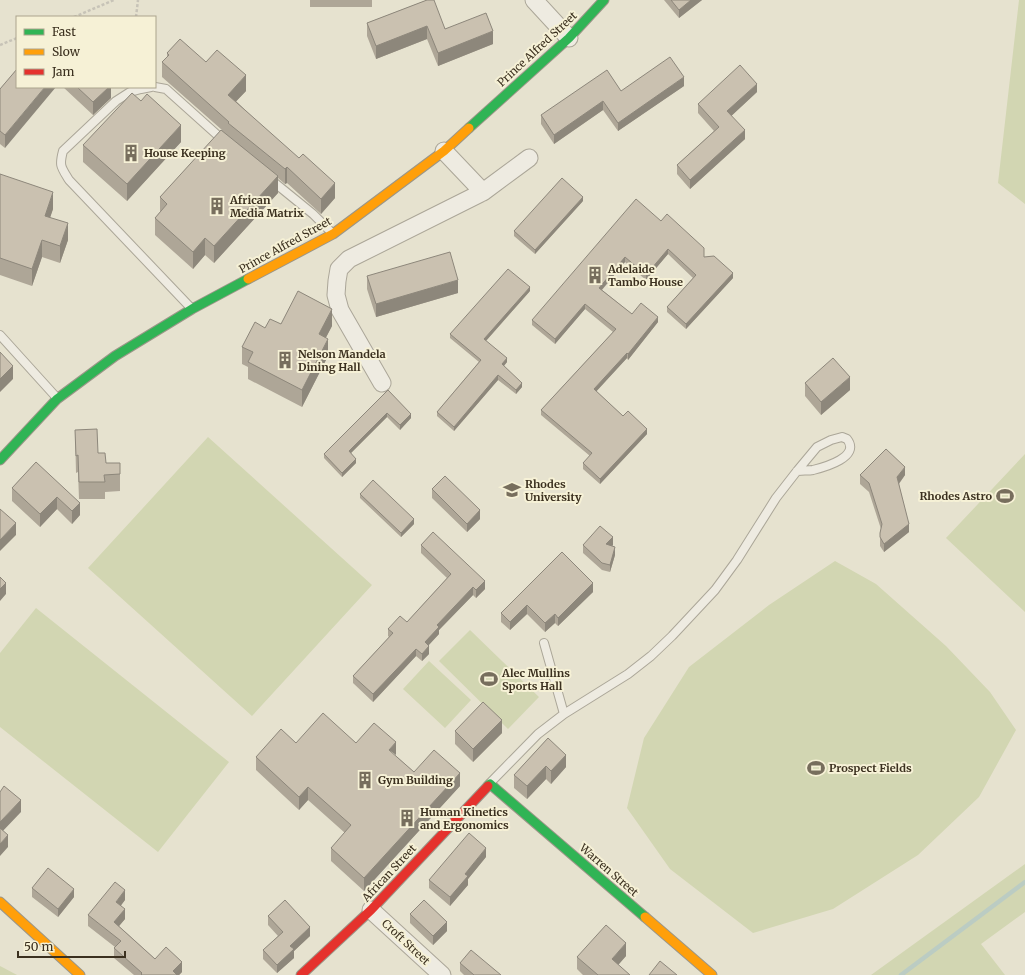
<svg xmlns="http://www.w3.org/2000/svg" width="1025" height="975" viewBox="0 0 1025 975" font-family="Merriweather,serif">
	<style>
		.green { fill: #d2d6b2 }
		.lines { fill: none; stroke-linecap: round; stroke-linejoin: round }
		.stream { stroke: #bbccc3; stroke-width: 4.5 }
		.lane-casing { stroke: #aba698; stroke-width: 10 }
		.street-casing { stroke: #aba698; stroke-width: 19 }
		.fast-casing { stroke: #9b9688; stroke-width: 11 }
		.slow-casing { stroke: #9b9688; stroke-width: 11 }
		.jam-casing { stroke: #9b9688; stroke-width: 11 }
		.path { stroke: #c7c3b7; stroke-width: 2.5; stroke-dasharray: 3 2; stroke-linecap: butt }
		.lane { stroke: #eeebe1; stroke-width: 8 }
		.street { stroke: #eeebe1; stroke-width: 17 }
		.fast { stroke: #30b455; stroke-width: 9 }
		.slow { stroke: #ff9f0a; stroke-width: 9 }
		.jam { stroke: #e5322d; stroke-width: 9 }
		.wall { fill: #aea697 }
		.shaded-wall { fill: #8d877b }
		.building { fill: #cac1b0; stroke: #8d877b }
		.labels { text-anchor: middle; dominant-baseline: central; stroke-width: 4; stroke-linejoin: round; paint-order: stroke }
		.street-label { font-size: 11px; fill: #3b301f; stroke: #f6f1d6 }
		.poi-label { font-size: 11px; font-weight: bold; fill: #3b301f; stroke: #f6f1d6; text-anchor: start }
	</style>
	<rect width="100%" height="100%" fill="#e6e2cf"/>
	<path class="green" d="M1019 0H1025V204L998 183Z
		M208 437 372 585 252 716 88 568Z
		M1025 454V612L946 538Z
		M835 561 876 584 946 646 990 692 1016 730 979 797 918 855 833 909 753 933 670 869 627 808 644 738 689 667 769 605Z
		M36 608 229 762 158 852 0 727V653Z
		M470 630 539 697 508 729 439 661Z
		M429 661 471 700 445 728 403 689Z
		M1025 864V912L981 944 1005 975H871Z
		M0 966 2 967 17 975H0Z"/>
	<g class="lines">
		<path class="stream" d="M901 975 1025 882"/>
		<g class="lane-casing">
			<path id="lane" d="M151 87 141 89 130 92 116 101 63 151C59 166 61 167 69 180L191 308
				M155 87 166 89 224 141
				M270 179 313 214 332 233
				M0 335 57 398
				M544 643 564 714
				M490 783 538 734 564 714 628 674 651 656 672 636 715 590 737 560 776 498 797 471 817 447 831 440 842 437 847 439C861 457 825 467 813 470 808 471 802 470 797 471"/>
		</g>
		<g class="street-casing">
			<path id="street" d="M534 0 569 38
				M444 151 483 192 529 158
				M382 383 340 310 336 295 337 281 339 269 349 259 483 192
				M371 910 442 975"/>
		</g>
		<g class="fast-casing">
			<path id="fast" d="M469 128 569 38 604 0
				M0 460 57 399 115 356 192 309 248 279
				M488 786 490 784 645 917"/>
		</g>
		<g class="slow-casing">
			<path id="slow" d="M248 279 333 234 444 151 469 128
				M0 902 80 975
				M645 917 712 975"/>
		</g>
		<g class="jam-casing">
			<path id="jam" d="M301 975 371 910 488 786"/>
		</g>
		<path class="path" d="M74 17 114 0
			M136 17 138 0
			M0 45 17 38"/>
		<use href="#lane" class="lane"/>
		<use href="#street" class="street"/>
		<use href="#fast" class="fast"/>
		<use href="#slow" class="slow"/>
		<use href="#jam" class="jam"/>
	</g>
	<path class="wall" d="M310 0H372V7H310Z
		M427 0 445 29 493 44 438 66 427 39 376 59 367 36V23Z
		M664 0H702L679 18Z
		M167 53 206 62 246 91 236 101 335 198 321 214 287 183 285 184 278 178V193L214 263 205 255 193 269 155 235V218L160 212V197L222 130 162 77V62L167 57Z
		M17 69 5 148 0 144V89Z
		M684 86 618 131 603 110 554 144 541 124V115L621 91Z
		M63 87H111V98L93 115Z
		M757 92 731 116 745 139 690 189 677 174V165L714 131 698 113V104Z
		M181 142 127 201 83 162V145Z
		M0 174 53 209 50 217 68 240 60 263 42 257 32 286 0 275Z
		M583 201 535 254 514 236V231Z
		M661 221 704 253V257L733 278 686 329 667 312V307L693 278 668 254 646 280 625 262 602 290 632 314 658 322 628 360 627 358 596 391 623 416 647 434 600 484 583 469V463L590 456 541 415V410L613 332 585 309 555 344 532 325V320Z
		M367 276 458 293 376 317 367 289Z
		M530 291 486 341 507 362 504 366 522 387 516 394 498 380 454 431 437 416V412L479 362 450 338V334Z
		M281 324 332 326 326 337 328 356 302 407 248 379V367L242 364V347L265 328Z
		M805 383 850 390 821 415 805 396Z
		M388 390 411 418 400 430 387 417 351 453 356 463 342 477 324 458V454Z
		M75 430 98 453 106 463 120 474V491L105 492V499H79L78 472 76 473Z
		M36 462 80 515 72 524 57 509 40 527 12 501V488Z
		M860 475H905L899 484 909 532 884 552 880 546V533L881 529 869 492 860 484Z
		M432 489 480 519 467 532 432 498Z
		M360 494 414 524 401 537 360 498Z
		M421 545 485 589 476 598 473 595 439 630V634L428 646 429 654 422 661 416 656 373 702 353 683V676L389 637 388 636V629L407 622 447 578 421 553Z
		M583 545H613L612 546 615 555 610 572 602 570 583 553Z
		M562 552 593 592 558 626 555 623 545 632 527 614 510 630 501 622V613Z
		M455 731 502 733 473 762 455 744Z
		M548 738 566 767 551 784 546 779 527 799 514 788V775Z
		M296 743H356L396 756 414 772 460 786 364 891 331 861V848L345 833 308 800 299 810 256 770V757Z
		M486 857 468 879V885L450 906 429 888V880Z
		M32 888 74 897 58 917 32 897Z
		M125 900 121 905 125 919 119 926 155 959 182 972 179 975H134L114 958V948L115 947 88 926V915Z
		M410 914 447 931 433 945 410 923Z
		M268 916 310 936 294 951V958L277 973 263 959V950L278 936 268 925Z
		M626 956 618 965 630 975H583L577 969V957Z
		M460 963 501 975H464L460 971Z"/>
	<path class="shaded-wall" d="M691 0H702L679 18V10Z
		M427 26V39L376 59V46Z
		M493 31V44L438 66V53Z
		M246 75V91L228 110V95Z
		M684 77V86L618 131V123Z
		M757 84V92L727 120V111Z
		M45 87H56L5 148V135Z
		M109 87H111V98L93 115V102Z
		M603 101V110L554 144V135Z
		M181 125V142L127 201V184Z
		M745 130V139L690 189V180Z
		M287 167V183L285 184V169Z
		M278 176V193L214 263V246Z
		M335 183V198L321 214V199Z
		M53 192V209L45 233V216Z
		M583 197V201L535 254V250Z
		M68 223V240L60 263V246Z
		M205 238V255L193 269V252Z
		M42 240V257L32 286V269Z
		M668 249V254L646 280V275Z
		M625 257V262L599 293V288Z
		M733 273V278L686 329V324Z
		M458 280V293L376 317V304Z
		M530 287V291L484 343V339Z
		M585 304V309L555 344V339Z
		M332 309V326L319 351V334Z
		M658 317V322L628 360V354Z
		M328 339V356L302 407V390Z
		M627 353V358L594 394V389Z
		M507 358V362L502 368V364Z
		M13 366V379L0 392V379Z
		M498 375V380L454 431V427Z
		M850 377V390L821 415V402Z
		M522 383V387L516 394V390Z
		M387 413V417L349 455V451Z
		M411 414V418L400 430V425Z
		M647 429V434L600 484V479Z
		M356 459V463L342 477V473Z
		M905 467V475L897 486V477Z
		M57 497V509L40 527V514Z
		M80 503V515L72 524V511Z
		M480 510V519L467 532V524Z
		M414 519V524L401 537V533Z
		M16 523V535L0 551V540Z
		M909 524V532L884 552V544Z
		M613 537V545L606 552V544Z
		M615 547V555L610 572V565Z
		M485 581V589L476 598V590Z
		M6 583V594L0 601V589Z
		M593 583V592L558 626V618Z
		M473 587V595L439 630V634L425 649V642L437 625Z
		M527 605V614L510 630V622Z
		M555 614V623L545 632V623Z
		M429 646V654L422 661V654Z
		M416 649V656L373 702V694Z
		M502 720V733L473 762V749Z
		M396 742V755L389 750Z
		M566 755V767L551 784V771Z
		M546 766V779L527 799V786Z
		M460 773V786L364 891V878Z
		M308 787V800L299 810V797Z
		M21 800V812L0 834V822Z
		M8 835V847L0 856V844Z
		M486 848V857L468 879V885L450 906V897L465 874Z
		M74 889V897L58 917V909Z
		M125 890V900L116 912V902Z
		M125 909V919L114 932V922Z
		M447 922V931L433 945V936Z
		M310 927V936L294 951V958L277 973V965L290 946Z
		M626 943V956L612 972V959Z
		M182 962V972L179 975H173V971Z"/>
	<path class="building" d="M427 0H434L445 29 486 13 493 31 438 53 427 26 376 46 367 23Z
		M671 0H691L679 10Z
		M180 39 206 62 217 50 246 75 228 95 299 158 303 154 335 183 321 199 287 167 285 169 228 123 229 122 162 62 169 55 167 53Z
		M670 57 684 77 618 123 603 101 554 135 541 115 607 70 621 91Z
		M740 65 757 84 727 111 745 130 690 180 677 165 719 127 698 104Z
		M17 69V87H45L5 135 0 131V89Z
		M77 87H109L93 102Z
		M132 93 141 101 147 94 181 125 127 184 83 145Z
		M221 130 278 176 214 246 205 238 193 252 155 218 167 204 160 197Z
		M0 174 53 192 45 216 68 223 60 246 42 240 32 269 0 258Z
		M562 178 583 197 535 250 514 231Z
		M636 199 661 221 667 214 704 248V257L714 256 733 273 686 324 667 307 696 275 668 249 646 275 625 257 599 288 632 314 641 303 658 317 628 354 627 353 594 389 623 416 628 411 647 429 600 479 583 463 592 453 541 410 616 329 585 304 555 339 532 320Z
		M450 252 458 280 376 304 367 276Z
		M508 269 530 287 484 339 507 358 502 364 522 383 516 390 498 375 454 427 437 412 481 360 450 334Z
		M298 291 332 309 319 334 328 339 302 390 248 362 253 352 242 347 255 322 265 328 270 319 281 324Z
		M0 352 13 366 0 379Z
		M833 358 850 377 821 402 805 383Z
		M388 390 411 414 400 425 387 413 349 451 356 459 342 473 324 454Z
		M97 429 98 453H105L106 463H120V474L104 475 105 482H79L78 455 76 456 75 430Z
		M886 449 905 467 897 477 909 524 884 544 880 537V533L882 524 869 483 860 475Z
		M36 462 80 503 72 511 57 497 40 514 12 488Z
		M445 476 480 510 467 524 432 489Z
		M373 480 414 519 401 533 360 494Z
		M0 509 16 523 0 540Z
		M600 526 613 537 606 544 615 547 610 565 602 563 583 545Z
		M433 532 485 581 476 590 473 587 437 625 439 627 425 642 429 646 422 654 416 649 373 694 353 676 393 633 388 629 400 616 407 622 451 574 421 545Z
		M562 552 593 583 558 618 555 614 545 623 527 605 510 622 501 613Z
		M0 577 6 583 0 589Z
		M483 702 502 720 473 749 455 731Z
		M323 713 356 743 374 723 396 742 389 750 414 772 434 750 460 773 364 878 331 848 351 825 308 787 299 797 256 757 281 729 296 743Z
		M548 738 566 755 551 771 546 766 527 786 514 775Z
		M4 786 21 800 0 822V792Z
		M0 828 8 835 0 844Z
		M469 833 486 848 465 874 468 876 450 897 429 880Z
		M48 868 74 889 58 909 32 888Z
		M115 882 125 890 116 902 125 909 114 922 155 959 166 947 182 962 173 971 177 975H142L141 974 142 973 114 948 121 941 88 915Z
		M285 900 310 927 290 946 294 949 277 965 263 950 283 932 268 916Z
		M424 900 447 922 433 936 410 914Z
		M606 925 626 943 612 959 630 975H598L577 957Z
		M471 950 501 975H474L460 963Z
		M660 961 677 975H649Z"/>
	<defs>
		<g id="building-bare" transform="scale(1.38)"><path d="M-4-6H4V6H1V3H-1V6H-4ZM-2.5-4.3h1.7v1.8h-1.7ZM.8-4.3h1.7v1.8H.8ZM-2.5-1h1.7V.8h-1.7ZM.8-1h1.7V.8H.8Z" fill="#776e5d" stroke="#f6f1d6" stroke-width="2.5" paint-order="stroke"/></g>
		<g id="university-bare" transform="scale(1.38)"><path d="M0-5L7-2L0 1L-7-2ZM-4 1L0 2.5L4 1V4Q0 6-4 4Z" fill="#776e5d" stroke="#f6f1d6" stroke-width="2.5" paint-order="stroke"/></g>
		<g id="stadium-bare" transform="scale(1.38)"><path d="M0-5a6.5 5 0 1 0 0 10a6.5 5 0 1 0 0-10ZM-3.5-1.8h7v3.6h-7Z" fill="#776e5d" stroke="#f6f1d6" stroke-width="2.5" paint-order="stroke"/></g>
	</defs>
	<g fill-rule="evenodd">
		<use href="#building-bare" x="131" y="153"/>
		<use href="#building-bare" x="217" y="206"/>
		<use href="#building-bare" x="595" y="275"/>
		<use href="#building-bare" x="285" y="360"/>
		<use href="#university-bare" x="512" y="490"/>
		<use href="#stadium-bare" x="1005" y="496"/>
		<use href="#stadium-bare" x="489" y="679"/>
		<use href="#stadium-bare" x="816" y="768"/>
		<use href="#building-bare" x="365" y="780"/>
		<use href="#building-bare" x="407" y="818"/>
	</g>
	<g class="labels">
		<g class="street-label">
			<text transform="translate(537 49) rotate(-43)">Prince Alfred Street</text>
			<text transform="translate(285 245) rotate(-29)">Prince Alfred Street</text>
			<text transform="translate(609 870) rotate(41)">Warren Street</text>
			<text transform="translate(389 873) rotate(-47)">African Street</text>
			<text transform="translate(406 942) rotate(43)">Croft Street</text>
		</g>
		<g class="poi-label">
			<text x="144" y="153">House Keeping</text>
			<text x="230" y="200">African<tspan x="230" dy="13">Media Matrix</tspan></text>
			<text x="608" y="269">Adelaide<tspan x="608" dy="13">Tambo House</tspan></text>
			<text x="298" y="354">Nelson Mandela<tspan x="298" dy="13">Dining Hall</tspan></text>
			<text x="525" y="484">Rhodes<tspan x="525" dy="13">University</tspan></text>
			<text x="992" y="496" text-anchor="end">Rhodes Astro</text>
			<text x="502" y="673">Alec Mullins<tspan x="502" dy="13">Sports Hall</tspan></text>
			<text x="829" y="768">Prospect Fields</text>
			<text x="378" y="780">Gym Building</text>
			<text x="420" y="812">Human Kinetics<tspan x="420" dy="13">and Ergonomics</tspan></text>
		</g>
	</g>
	<rect x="16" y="16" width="140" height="72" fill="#f6f1d6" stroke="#aba48d"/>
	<rect x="24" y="29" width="20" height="6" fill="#30b455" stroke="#aba48d"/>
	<text x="52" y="36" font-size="12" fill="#3b301f">Fast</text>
	<rect x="24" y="49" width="20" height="6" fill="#ff9f0a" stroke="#aba48d"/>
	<text x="52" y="56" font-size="12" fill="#3b301f">Slow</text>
	<rect x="24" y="69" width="20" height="6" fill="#e5322d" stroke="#aba48d"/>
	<text x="52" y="76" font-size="12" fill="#3b301f">Jam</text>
	<path d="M18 951v6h107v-6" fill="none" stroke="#3b301f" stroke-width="2"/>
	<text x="24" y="951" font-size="12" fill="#3b301f" stroke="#f6f1d6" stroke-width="3" paint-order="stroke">50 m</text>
</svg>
